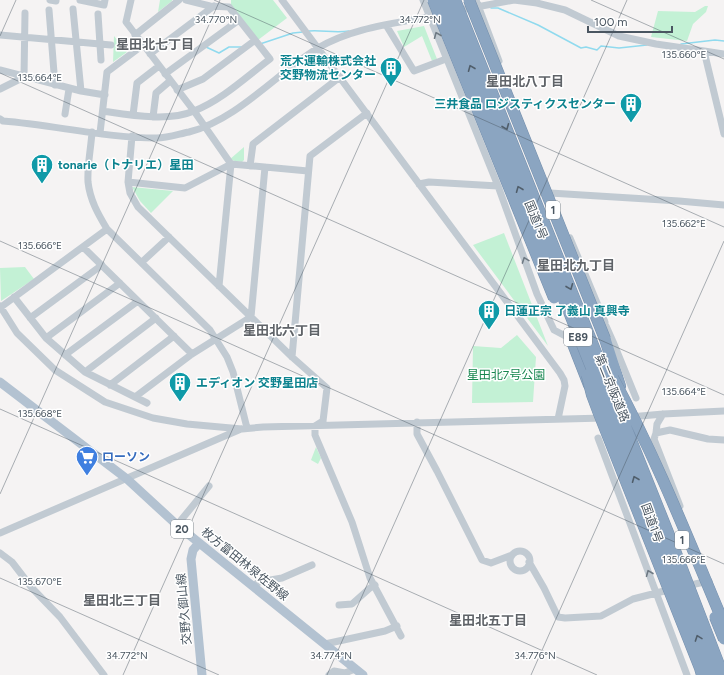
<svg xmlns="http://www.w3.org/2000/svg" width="724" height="675" viewBox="0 0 724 675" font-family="Figtree,'Noto Sans JP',sans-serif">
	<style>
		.green { fill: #c3f1d5 }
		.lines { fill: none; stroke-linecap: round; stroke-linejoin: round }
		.stream { stroke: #90daee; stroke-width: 1.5 }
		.highway-casing { stroke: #7690ad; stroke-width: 12 }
		.minor { stroke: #c1cad2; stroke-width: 7 }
		.major { stroke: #b3c2d1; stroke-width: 9 }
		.highway { stroke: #8ba5c1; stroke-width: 11 }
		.highway-bridge-casing { stroke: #7690ad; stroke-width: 12; stroke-linecap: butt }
		.highway-bridge { stroke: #8ba5c1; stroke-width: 11 }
		.oneway { stroke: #6e7983 }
		.oneway2 { stroke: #505e6b }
		.ticks { fill: none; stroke: #4a5661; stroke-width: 1; stroke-opacity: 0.45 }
		.labels { text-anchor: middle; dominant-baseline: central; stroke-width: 3; stroke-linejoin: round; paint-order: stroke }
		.shield { fill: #fff; stroke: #808990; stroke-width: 1 }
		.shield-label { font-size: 11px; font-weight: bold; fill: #4a5661 }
		.culture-label { font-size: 12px; font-weight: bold; fill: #0d838f; stroke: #fff; text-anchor: start }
		.street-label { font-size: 12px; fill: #4a5661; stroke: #fff }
		.park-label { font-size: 12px; fill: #17864f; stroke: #fff }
		.shop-label { font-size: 12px; font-weight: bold; fill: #366cbe; stroke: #fff; text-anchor: start }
		.neighbourhood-label { font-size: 13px; font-weight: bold; fill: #5f6368; stroke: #fff }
		.ticks-label { font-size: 10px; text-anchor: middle; fill: #4a5661; stroke: #fff; stroke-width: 3; stroke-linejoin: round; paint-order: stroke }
	</style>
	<rect width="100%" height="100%" fill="#f5f3f3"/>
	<path class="green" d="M160 0H172V1L158 12Z
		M231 0H273L287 18 258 40 231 5Z
		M705 6H708L706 12 693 24 687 41 651 37 658 11 695 12Z
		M424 26 437 59 432 61 422 36 404 47 397 31Z
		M114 36 127 52 113 62Z
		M244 147V160L242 162 229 160Z
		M132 187 173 191 151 213 140 201Z
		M504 233 548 346 473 245Z
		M25 267 34 279 1 301 0 268Z
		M517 335 536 357 533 402 472 403 473 346 501 348Z
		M316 447 321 458 318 464 311 460Z"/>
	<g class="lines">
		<path class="stream" d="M491 8H498L538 25 581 48 586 47 597 50 601 46 619 48 647 45
			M309 31C322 30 335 33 349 31
			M260 44 293 33 303 32
			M681 44 715 40 724 41
			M206 47 219 53 229 47H241"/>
		<g class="highway-casing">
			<path id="highway" d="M571 339 589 385
				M605 339 620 386"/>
		</g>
		<path class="minor" d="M50 0 56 1V0
			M80 0 104 5 105 0
			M131 0 126 22 194 111 231 164 219 286
			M282 0 560 373 564 380 565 386 558 419
			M423 0 498 186 537 294 554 330 571 339
			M476 0 499 61
			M514 0 537 3 565 10 619 36 656 44 704 51 724 134
			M73 9 81 91
			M49 10 55 85
			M455 11 514 0
			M98 14 101 60
			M386 25 414 71 446 59
			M0 35 111 45
			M135 35 179 0
			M704 51 724 54
			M150 54 214 6
			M0 70 81 91 105 95
			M165 74 239 20
			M0 89 24 77 25 13
			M177 90 203 79 254 41
			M103 111C130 115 168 122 194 111 222 100 246 77 270 59L229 7 210 6 186 0
			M65 114 69 89
			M133 115 137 83 159 66
			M153 117 156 93 170 81
			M0 119 3 121C54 125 105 138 157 138 167 138 179 134 189 132 237 120 277 73 318 48 354 26 402 23 443 14
			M92 132C91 148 87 166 88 182 90 200 98 214 107 229L210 330 227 357 233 372 247 428
			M100 133 107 72 143 45
			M132 136 128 182 130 193 138 207 292 357 327 388 323 421 315 426V435L352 522 370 578 401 636
			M250 166 253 144 340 77
			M128 182 185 188 231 164 308 171
			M419 184 429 182 498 186
			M550 193 679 201 724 205
			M570 238 605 322V333
			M83 247 192 354
			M142 262 169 237
			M14 297 46 338 85 372 147 403
			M0 306 17 333 55 370 105 402 153 418 187 424 242 429 263 427 604 418
			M1 307 107 229
			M30 318 102 265
			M606 326 614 344 636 398
			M46 338 120 283
			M65 355 138 301
			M292 357 310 156 367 113
			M85 372 156 318
			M110 385 174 336
			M135 397 192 354 251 317 265 167
			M630 417 663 414 724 411
			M417 422V434L437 471 482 560 491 563 512 555
			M656 433 657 424 663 414
			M598 438 687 675
			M680 506 654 439 656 433 670 430 708 439 724 440
			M177 525 209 486
			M0 533 241 429
			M510 561a10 10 0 1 1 20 0a10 10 0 1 1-20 0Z
			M0 553 12 562 32 588 60 617 104 675
			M529 562 544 588 558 617 565 618 601 616 633 599 672 589
			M253 586 259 582 282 578 312 565
			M686 586 709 581
			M339 605 352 604 370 588 375 585
			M325 644 385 631 397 626
			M329 675 334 671 345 673 355 669"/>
		<path class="major" d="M0 382 127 479 177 525 363 675
			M199 543 193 550 191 559 202 675"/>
		<use href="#highway" class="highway"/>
		<g class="highway-bridge-casing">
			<path id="highway-bridge" d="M433 0 554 298
				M444 0 660 539 712 675
				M455 0 669 535 723 675
				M469 0 605 339
				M587 375 592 395 598 411 700 668 702 675
				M613 378C656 457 689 541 724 624
				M715 617 724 639"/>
		</g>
		<use href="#highway-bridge" class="highway-bridge"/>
	</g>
	<defs><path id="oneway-chevron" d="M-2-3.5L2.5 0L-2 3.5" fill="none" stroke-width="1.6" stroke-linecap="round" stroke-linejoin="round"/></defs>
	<g class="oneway">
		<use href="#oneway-chevron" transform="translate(437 35) rotate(-112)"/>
		<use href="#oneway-chevron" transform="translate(525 260) rotate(-110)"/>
		<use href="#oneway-chevron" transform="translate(649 573) rotate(-112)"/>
	</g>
	<g class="oneway2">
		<use href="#oneway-chevron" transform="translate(471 68) rotate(-112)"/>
		<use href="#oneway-chevron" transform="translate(506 127) rotate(68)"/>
		<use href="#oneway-chevron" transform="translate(519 189) rotate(-112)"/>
		<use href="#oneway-chevron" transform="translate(570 287) rotate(68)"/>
		<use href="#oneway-chevron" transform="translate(635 479) rotate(-112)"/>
		<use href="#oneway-chevron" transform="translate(698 638) rotate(-110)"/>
	</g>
	<path class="ticks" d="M214 0 724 227M591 0 724 59M0 36 16 0M0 73 724 395M0 241 724 564M0 409 597 675M0 494 220 0M0 578 219 675M123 675 424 0M327 675 627 0M531 675 724 241"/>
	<defs>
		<g id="building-pin" transform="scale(1.15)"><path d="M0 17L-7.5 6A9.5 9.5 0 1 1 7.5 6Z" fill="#0f9aa8" stroke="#fff"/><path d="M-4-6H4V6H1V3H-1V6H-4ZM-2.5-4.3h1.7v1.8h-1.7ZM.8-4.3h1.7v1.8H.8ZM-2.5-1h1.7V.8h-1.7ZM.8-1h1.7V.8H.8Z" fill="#fff"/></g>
		<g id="supermarket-pin" transform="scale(1.15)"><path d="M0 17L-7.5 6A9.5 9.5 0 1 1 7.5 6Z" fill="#3f7fe0" stroke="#fff"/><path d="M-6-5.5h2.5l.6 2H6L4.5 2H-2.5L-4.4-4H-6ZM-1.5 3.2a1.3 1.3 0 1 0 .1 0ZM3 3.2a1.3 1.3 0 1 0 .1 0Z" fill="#fff"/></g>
	</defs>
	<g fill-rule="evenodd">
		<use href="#building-pin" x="391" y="68"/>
		<use href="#building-pin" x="631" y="104"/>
		<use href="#building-pin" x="42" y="165"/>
		<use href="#building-pin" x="489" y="311"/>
		<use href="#building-pin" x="180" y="383"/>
		<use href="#supermarket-pin" x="87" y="457"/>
	</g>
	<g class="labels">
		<g class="shield">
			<rect x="546" y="201" width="14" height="18" rx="3"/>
			<rect x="564" y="328" width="28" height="18" rx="3"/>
			<rect x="171" y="520" width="22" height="18" rx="3"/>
			<rect x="675" y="531" width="14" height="18" rx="3"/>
		</g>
		<g class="shield-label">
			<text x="553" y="210">1</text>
			<text x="578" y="337">E89</text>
			<text x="182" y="529">20</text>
			<text x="682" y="540">1</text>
		</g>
		<g class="culture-label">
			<text x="376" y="61" text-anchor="end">荒木運輸株式会社<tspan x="376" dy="14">交野物流センター</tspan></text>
			<text x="616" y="104" text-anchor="end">三井食品 ロジスティクスセンター</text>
			<text x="58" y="165">tonarie（トナリエ）星田</text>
			<text x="504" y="311">日蓮正宗 了義山 真興寺</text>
			<text x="196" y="383">エディオン 交野星田店</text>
		</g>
		<g class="street-label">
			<text transform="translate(536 220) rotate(68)">国道1号</text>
			<text transform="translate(612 388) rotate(68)">第二京阪道路</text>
			<text transform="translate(652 523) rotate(70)">国道1号</text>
			<text transform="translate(245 564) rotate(39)">枚方富田林泉佐野線</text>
			<text transform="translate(184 609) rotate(-95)">交野久御山線</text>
		</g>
		<g class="park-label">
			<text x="506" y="375">星田北7号公園</text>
		</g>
		<g class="shop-label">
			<text x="102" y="457">ローソン</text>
		</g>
		<g class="neighbourhood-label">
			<text x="155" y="44">星田北七丁目</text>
			<text x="525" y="81">星田北八丁目</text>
			<text x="576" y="265">星田北九丁目</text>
			<text x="282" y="330">星田北六丁目</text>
			<text x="122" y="600">星田北三丁目</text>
			<text x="488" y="620">星田北五丁目</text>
		</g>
	</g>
	<g class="ticks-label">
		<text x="216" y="23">34.770°N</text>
		<text x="420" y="23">34.772°N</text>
		<text x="684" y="58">135.660°E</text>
		<text x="40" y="81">135.664°E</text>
		<text x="684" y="227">135.662°E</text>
		<text x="40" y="249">135.666°E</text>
		<text x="684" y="395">135.664°E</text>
		<text x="40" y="417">135.668°E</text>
		<text x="684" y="563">135.666°E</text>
		<text x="40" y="585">135.670°E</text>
		<text x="127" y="659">34.772°N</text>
		<text x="331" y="659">34.774°N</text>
		<text x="535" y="659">34.776°N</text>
	</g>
	<path d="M588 26v6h84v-6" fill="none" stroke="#4a5661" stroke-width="2"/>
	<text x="594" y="26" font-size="12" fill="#4a5661" stroke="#ffffff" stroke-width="3" paint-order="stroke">100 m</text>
</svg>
